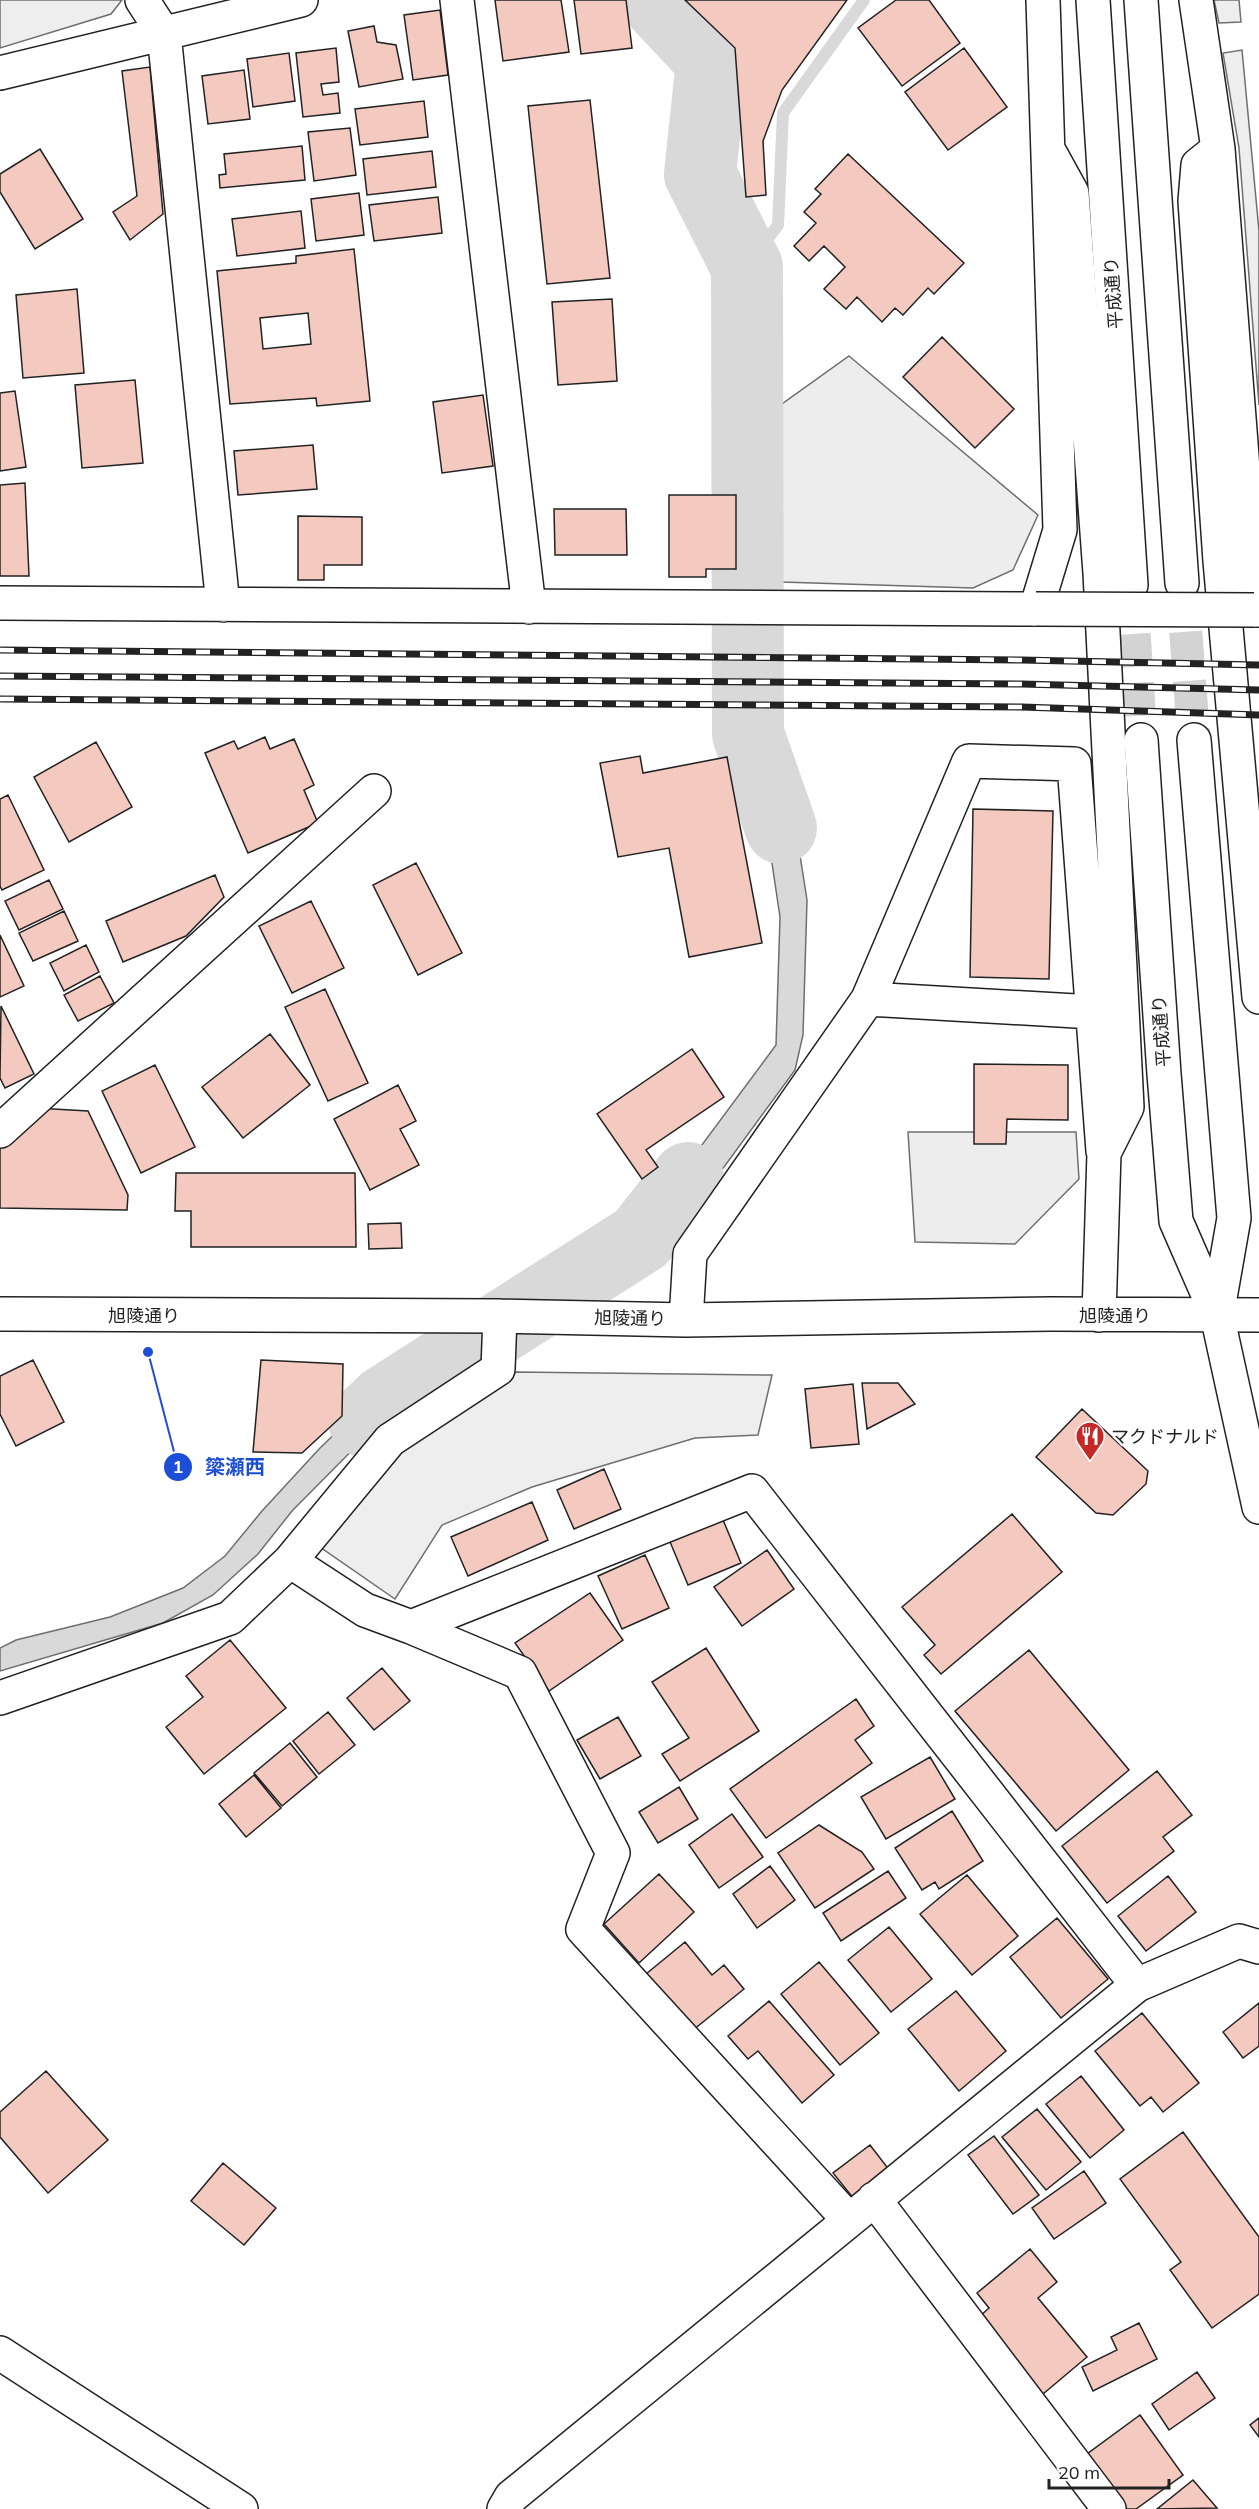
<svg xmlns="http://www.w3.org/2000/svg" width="1259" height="2509" viewBox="0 0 1259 2509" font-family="Mulish,'Noto Sans JP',sans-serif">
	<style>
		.green { fill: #eee; stroke: #6f6f6f; stroke-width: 1.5 }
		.parking { fill: #ededed; stroke: #6f6f6f; stroke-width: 1.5 }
		.water { fill: #d9d9d9; stroke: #6f6f6f; stroke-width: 1.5 }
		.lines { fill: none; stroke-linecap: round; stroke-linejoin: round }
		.stream { stroke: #d9d9d9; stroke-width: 12 }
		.river { stroke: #d9d9d9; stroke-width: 72 }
		.building { fill: #f3c9c0; stroke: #222; stroke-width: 1.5; fill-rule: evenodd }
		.major-tunnel { stroke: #d3d3d3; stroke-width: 33; stroke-dasharray: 33 16; stroke-linecap: butt }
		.minor-casing { stroke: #222; stroke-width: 36 }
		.major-casing { stroke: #222; stroke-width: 36 }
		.minor { stroke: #fff; stroke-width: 33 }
		.major { stroke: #fff; stroke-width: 33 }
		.rail-casing { stroke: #222; stroke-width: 7 }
		.rail { stroke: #fff; stroke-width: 4.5; stroke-dasharray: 14; stroke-linecap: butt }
		.minor-bridge-casing { stroke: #222; stroke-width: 36; stroke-linecap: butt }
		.minor-bridge { stroke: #fff; stroke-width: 33 }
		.labels { text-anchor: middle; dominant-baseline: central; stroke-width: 4.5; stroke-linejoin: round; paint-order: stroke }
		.street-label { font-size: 18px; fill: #222; stroke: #fff }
		.poi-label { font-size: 18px; fill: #222; stroke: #fff; text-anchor: start }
		.leader { fill: none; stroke: #1d4ed8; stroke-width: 2 }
		.callout-dot { fill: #1d4ed8; stroke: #fff; stroke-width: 2 }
		.mark-label { font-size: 18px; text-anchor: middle; font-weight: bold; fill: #fff }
		.callout-label { font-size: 20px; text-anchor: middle; font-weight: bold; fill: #1d4ed8; stroke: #fff; stroke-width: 4.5; stroke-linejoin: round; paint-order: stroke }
	</style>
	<rect width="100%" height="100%" fill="#fff"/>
	<path class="green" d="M0 0H122L111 14 0 48Z
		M1214 0H1239L1241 22 1219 23Z
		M1242 50 1259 231V405L1239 148 1223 53Z
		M516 1372 772 1375 758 1435 695 1438 532 1487 442 1525 395 1599 320 1547 400 1450Z"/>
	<path class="parking" d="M849 356 1038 515 1013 570 973 588 781 582 782 404Z
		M908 1132H1076L1079 1179 1015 1244 915 1242Z"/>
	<path class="water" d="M771 734 794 817 807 900 803 1035 795 1070 724 1167 645 1250H587L653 1211 776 1045 780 917 770 850 746 770 739 735Z
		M418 1363H462L392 1410 292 1511 258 1554 213 1595 163 1623 0 1671V1648L16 1640 110 1617 183 1588 225 1556 262 1511 320 1448 377 1393Z"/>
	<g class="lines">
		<path class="stream" d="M747 267 778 225 783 113 864 0"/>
		<path class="river" d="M655 0 712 61 700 174 747 267 748 734 781 828
			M364 1421 385 1401 641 1238 688 1178"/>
	</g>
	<path class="building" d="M495 0H561L569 52 503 61Z
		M574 0H626L632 48 581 54Z
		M685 0H847L782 90 763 141 766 195 746 197 735 48Z
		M896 0H929L960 43 902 86 858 28Z
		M440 10 448 75 413 80 404 15Z
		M374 26 377 42 396 45 403 79 359 87 348 31Z
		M336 48 339 82 321 84 323 95 338 93 340 113 303 117 296 53Z
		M964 48 1007 107 948 150 905 92Z
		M289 53 295 101 253 107 247 59Z
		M150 67 163 214 130 240 113 212 137 196 122 71Z
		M244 70 250 119 208 124 202 76Z
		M590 100 610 278 547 284 528 106Z
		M424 101 428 137 360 145 355 109Z
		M350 128 356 175 314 181 308 132Z
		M302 146 305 180 220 188 219 175 226 174 224 154Z
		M40 149 83 219 35 249 0 192V174Z
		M432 151 436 187 367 195 363 159Z
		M848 154 964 263 934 294 928 288 903 315 895 308 882 322 857 297 846 309 824 289 845 267 824 246 809 261 794 246 816 223 804 212 821 194 815 189Z
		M359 193 364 235 316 241 311 199Z
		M438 197 442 233 374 241 369 205Z
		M301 211 305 248 237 256 232 219Z
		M354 249 370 401 317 406 316 398 230 404 217 271 296 263V256ZM308 313 311 344 263 349 260 318Z
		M77 289 84 373 23 378 16 295Z
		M612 299 617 381 558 385 552 302Z
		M942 337 1014 409 975 448 903 377Z
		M135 380 143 463 82 468 75 385Z
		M15 391 26 467 0 471V393Z
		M483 395 493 466 442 473 433 402Z
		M313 445 317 489 238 495 234 451Z
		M25 483 29 576H0V485Z
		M669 495H736V569H706V577H669Z
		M554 509H626L627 555H555Z
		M298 516 362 517V565H324V580H298Z
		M265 737 270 749 294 739 314 785 304 790 318 823 248 853 205 753 234 741 238 749Z
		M96 742 132 807 69 842 34 777Z
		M640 756 643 773 727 757 762 943 689 957 669 848 618 857 600 763Z
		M8 795 44 870 2 890 0 886V799Z
		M973 809 1053 811 1049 979 970 977Z
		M416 863 462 953 418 975 373 885Z
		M215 875 224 897 186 936 123 962 106 921Z
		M49 880 63 909 19 930 5 901Z
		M311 901 344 968 292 993 259 926Z
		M64 911 78 941 33 961 19 933Z
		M0 935 24 986 0 997Z
		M86 945 99 972 64 991 50 963Z
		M100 976 114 1003 78 1021 64 995Z
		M325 989 368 1083 328 1101 285 1007Z
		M1 1006 34 1074 5 1088 0 1078Z
		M270 1034 310 1085 243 1138 202 1087Z
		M692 1049 724 1097 646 1150 658 1167 642 1179 597 1114Z
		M974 1064 1068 1065V1120L1007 1119 1006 1144H974Z
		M155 1065 195 1147 141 1173 102 1091Z
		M398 1085 416 1121 400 1129 419 1165 370 1190 334 1119Z
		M36 1108 88 1111 128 1195 127 1210 0 1208V1144Z
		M176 1173H355L356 1247H191V1211H175Z
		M401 1223 402 1248 369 1249 368 1224Z
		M33 1360 64 1422 16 1446 0 1414V1376Z
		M261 1360 343 1364 342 1416 302 1453 253 1452Z
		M862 1383H898L915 1404 867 1429Z
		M853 1384 859 1444 811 1448 805 1389Z
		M1082 1409 1148 1471 1146 1484 1113 1515 1096 1513 1036 1457Z
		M604 1469 621 1509 574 1529 557 1490Z
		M532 1502 548 1540 468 1576 451 1537Z
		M1012 1514 1062 1572 941 1674 924 1655 935 1645 902 1607Z
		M721 1515 741 1563 688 1585 668 1537Z
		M767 1550 794 1589 742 1626 714 1587Z
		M645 1555 669 1608 622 1629 598 1576Z
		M590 1593 623 1640 549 1691 515 1643Z
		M230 1640 286 1708 204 1774 166 1727 203 1697 186 1676Z
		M706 1648 759 1731 680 1781 662 1754 689 1738 652 1682Z
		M1029 1650 1129 1770 1056 1831 955 1711Z
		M382 1668 410 1701 374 1730 347 1698Z
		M856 1699 874 1726 855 1740 872 1763 766 1838 730 1789Z
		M328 1712 355 1745 319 1774 293 1741Z
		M618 1717 641 1756 600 1779 577 1740Z
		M290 1743 317 1777 282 1806 254 1773Z
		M930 1757 955 1799 886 1839 861 1797Z
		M1157 1771 1192 1815 1163 1837 1174 1851 1107 1903 1062 1846Z
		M254 1775 281 1808 246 1837 219 1804Z
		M679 1787 698 1819 658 1843 639 1812Z
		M952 1811 983 1861 939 1889 935 1882 922 1890 895 1848Z
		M732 1814 763 1857 719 1888 689 1845Z
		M819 1825 862 1852 874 1869 815 1908 778 1853Z
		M770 1866 795 1900 757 1928 733 1894Z
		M888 1871 906 1898 841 1941 823 1913Z
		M659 1874 694 1912 639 1963 604 1924Z
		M967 1875 1018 1936 972 1975 920 1914Z
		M1168 1876 1196 1912 1146 1951 1118 1916Z
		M1057 1918 1108 1979 1061 2018 1010 1957Z
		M889 1927 932 1979 891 2012 848 1960Z
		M685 1942 712 1975 724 1965 744 1989 693 2030 646 1974Z
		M819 1962 879 2033 840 2065 781 1994Z
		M956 1991 1006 2051 959 2091 908 2029Z
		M769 2001 834 2075 802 2103 758 2051 748 2059 728 2036Z
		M1259 2003V2046L1243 2058 1223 2032Z
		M1142 2013 1199 2083 1163 2112 1151 2097 1140 2106 1095 2051Z
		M46 2071 108 2140 48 2193 0 2137V2112Z
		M1081 2076 1124 2130 1090 2158 1046 2104Z
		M1037 2109 1081 2162 1046 2190 1002 2137Z
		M1183 2132 1259 2237V2294L1212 2328 1170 2270 1181 2262 1120 2179Z
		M994 2136 1039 2195 1013 2214 968 2155Z
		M870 2145 890 2171 854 2199 833 2173Z
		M223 2163 276 2208 244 2245 191 2201Z
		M1084 2171 1106 2203 1054 2239 1032 2208Z
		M1030 2249 1057 2282 1038 2298 1087 2357 1043 2394 979 2317 989 2308 977 2293Z
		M1139 2323 1157 2359 1093 2391 1082 2367 1117 2350 1111 2337Z
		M1197 2372 1215 2398 1169 2430 1152 2404Z
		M1140 2415 1183 2475 1136 2509H1127L1087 2454Z
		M1259 2418V2437L1250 2425Z
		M1193 2480 1217 2508 1157 2509Z"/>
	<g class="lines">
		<path class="major-tunnel" d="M1182 583 1194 740
			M1131 585 1141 740"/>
		<g class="minor-casing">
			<path id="minor" d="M142 0 164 34 223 605
				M457 0 529 607
				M1196 0 1218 149 1254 610H1259
				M0 73 301 0
				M1218 149 1198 165 1195 201 1220 561 1259 997
				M1050 153 1072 193 1100 573 1127 1107 1104 1153 1099 1315
				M0 603 1036 609 1060 530 1043 0
				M868 999 1093 1012
				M0 1131 374 791
				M0 1314 500 1316 686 1320 1051 1314 1259 1315
				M686 1320 690 1254 868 999 969 761 1074 764 1103 1151
				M290 1561 390 1440 498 1369 500 1316
				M411 1627 520 1673 613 1853 583 1929 849 2220
				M0 1698 230 1618 290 1561 365 1610 411 1627 752 1491 1137 1985
				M874 2199 1109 2509
				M0 2353 241 2509
				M504 2509 511 2497 1137 1985 1239 1941 1259 1947"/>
		</g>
		<g class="major-casing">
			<path id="major" d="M1093 0 1131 585
				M1141 0 1182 583
				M1141 740 1164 1074 1176 1221 1217 1315 1259 1507
				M1194 740 1234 1218 1217 1315"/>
		</g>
		<use href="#minor" class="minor"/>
		<use href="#major" class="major"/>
		<g class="rail-casing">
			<path id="rail" d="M0 650 1021 660 1259 665
				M0 676 1021 684 1259 690
				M0 699 1022 707 1259 715"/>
		</g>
		<use href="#rail" class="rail"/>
		<g class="minor-bridge-casing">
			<path id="minor-bridge" d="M1036 609 1254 610"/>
		</g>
		<use href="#minor-bridge" class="minor-bridge"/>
	</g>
	<defs>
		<g id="restaurant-pin" transform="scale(1.5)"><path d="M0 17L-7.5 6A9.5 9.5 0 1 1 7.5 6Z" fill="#c62828" stroke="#fff"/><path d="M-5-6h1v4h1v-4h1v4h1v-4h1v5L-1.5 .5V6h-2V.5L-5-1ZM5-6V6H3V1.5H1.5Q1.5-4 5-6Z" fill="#fff"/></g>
	</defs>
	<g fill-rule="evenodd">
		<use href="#restaurant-pin" x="1090" y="1436"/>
	</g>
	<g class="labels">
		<g class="street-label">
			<text transform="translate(1113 293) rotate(-94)">平成通り</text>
			<text transform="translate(1161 1031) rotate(-94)">平成通り</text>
			<text x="144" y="1315">旭陵通り</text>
			<text x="1115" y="1315">旭陵通り</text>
			<text transform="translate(630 1318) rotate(1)">旭陵通り</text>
		</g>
		<g class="poi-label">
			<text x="1111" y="1436">マクドナルド</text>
		</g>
	</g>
	<path class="leader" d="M148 1352L178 1467"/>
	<g class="callout-dot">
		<circle cx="148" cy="1352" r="6"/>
		<circle cx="178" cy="1467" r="15"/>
	</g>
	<g class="mark-label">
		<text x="178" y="1473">1</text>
	</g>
	<g class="callout-label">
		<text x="235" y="1474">簗瀬西</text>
	</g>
	<path d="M1049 2479v9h120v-9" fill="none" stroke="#222222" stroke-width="3"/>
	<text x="1058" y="2479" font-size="18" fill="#222222" stroke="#ffffff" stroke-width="4.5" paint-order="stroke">20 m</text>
</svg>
